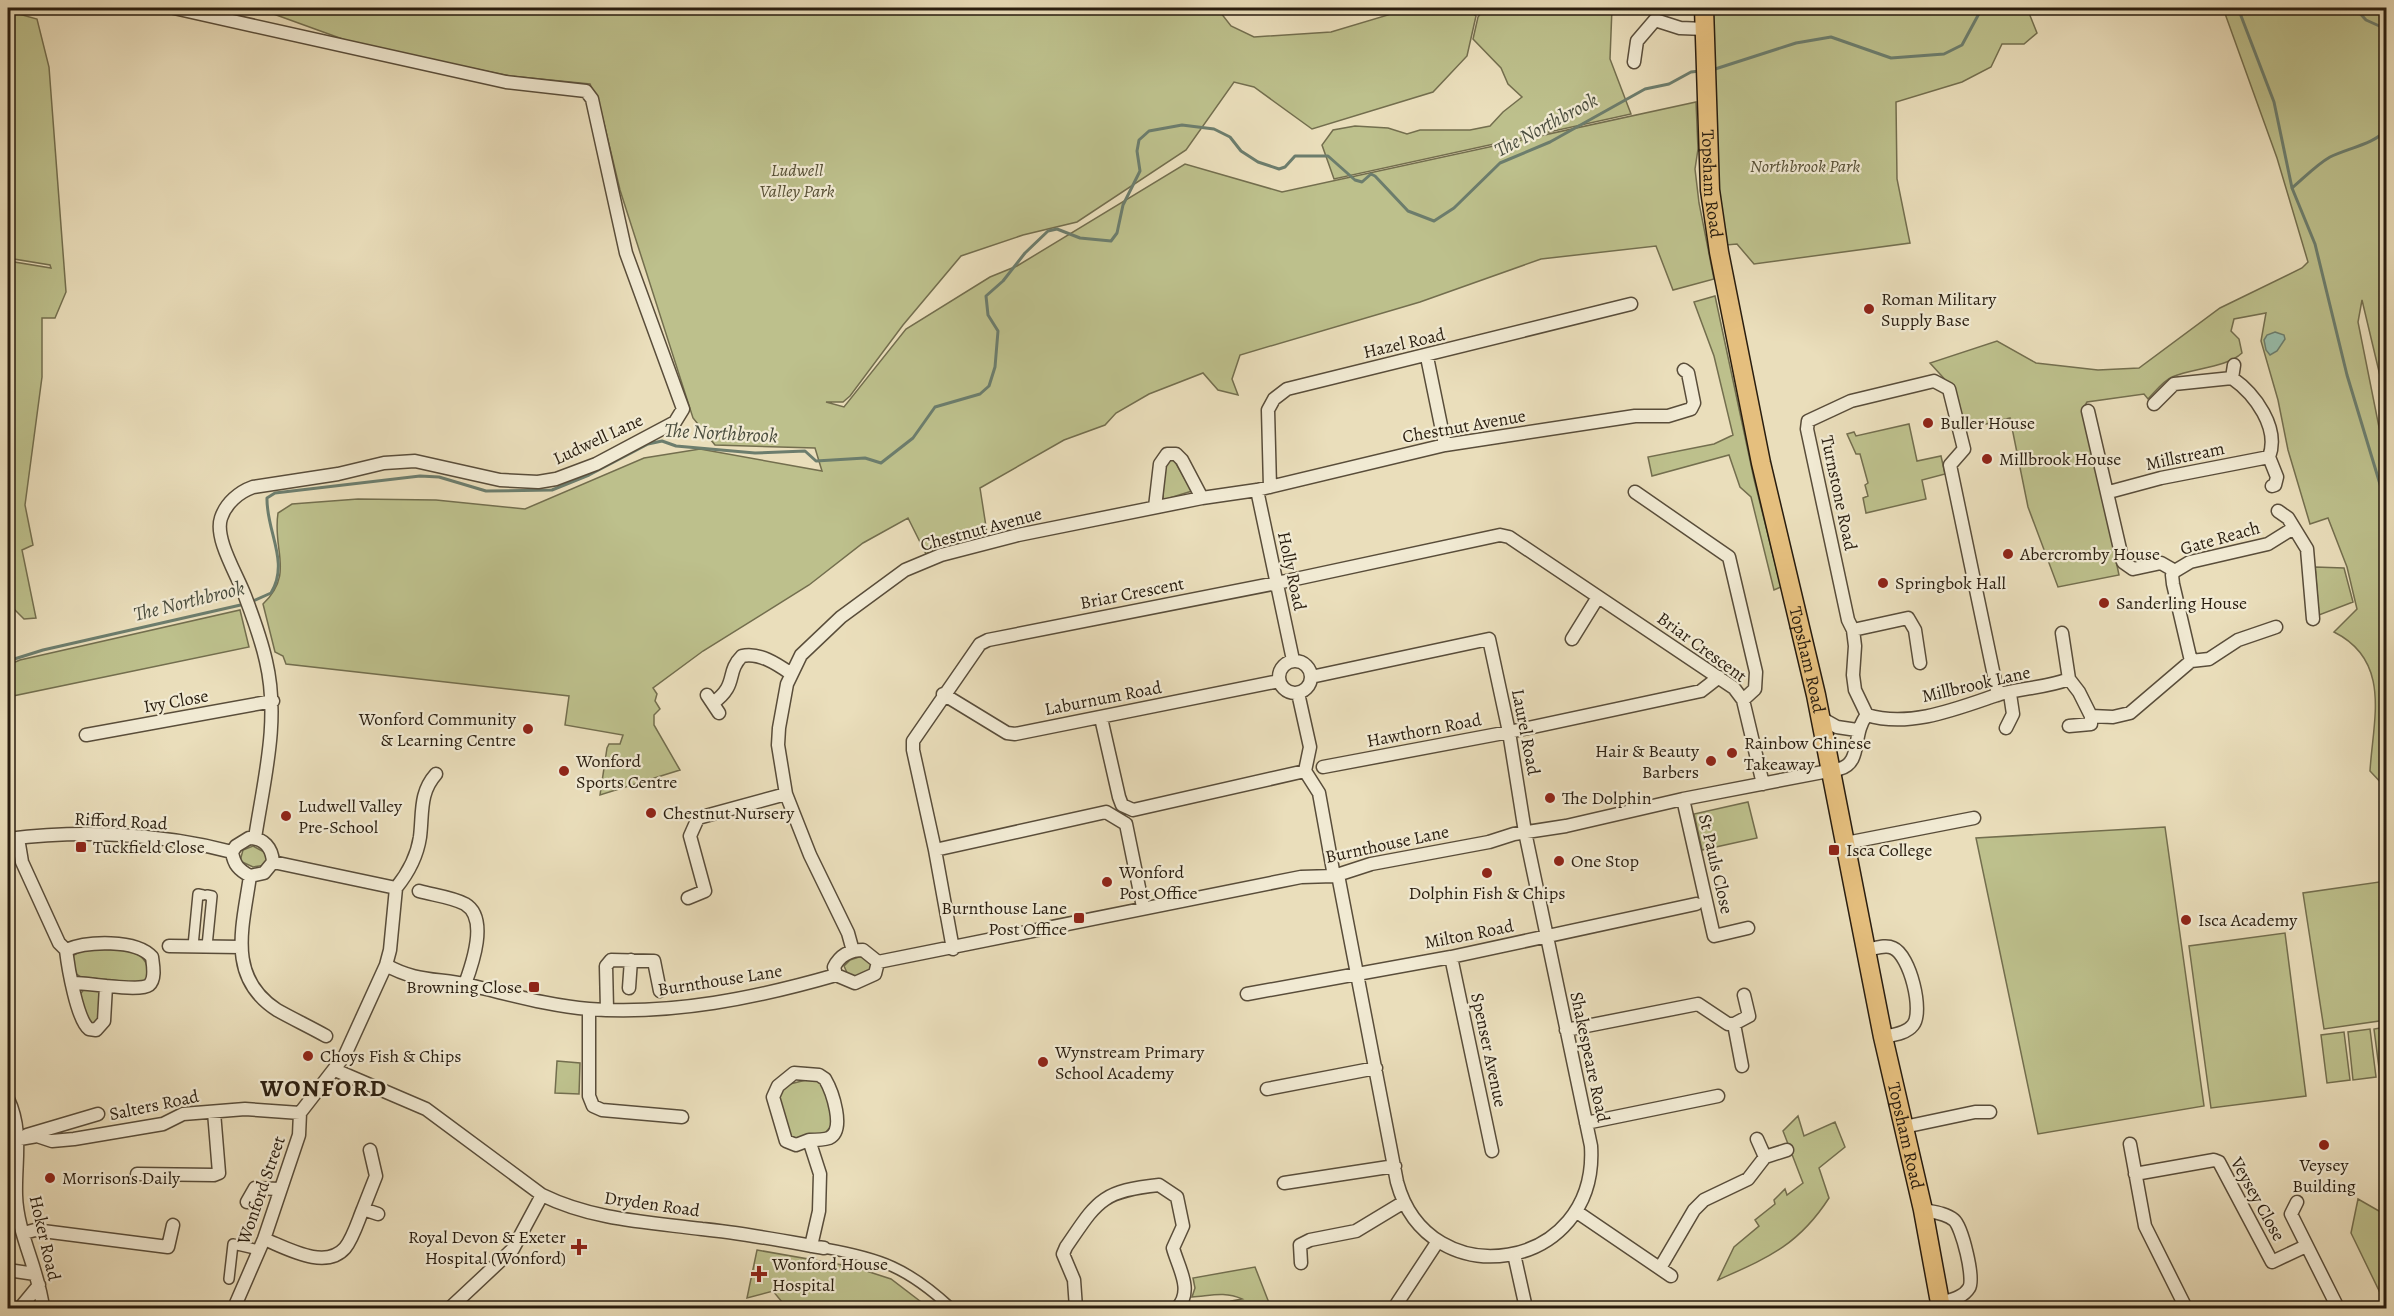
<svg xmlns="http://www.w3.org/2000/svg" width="2394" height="1316" viewBox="0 0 2394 1316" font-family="Alegreya,serif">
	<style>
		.green { fill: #bdc08c; stroke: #736e4e; stroke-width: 1.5 }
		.water { fill: #98bdab; stroke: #6c7d6d; stroke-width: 1.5 }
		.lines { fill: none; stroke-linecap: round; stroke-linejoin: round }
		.stream { stroke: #6c7d6d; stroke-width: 3 }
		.pedestrian-casing { stroke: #594d3a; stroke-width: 12 }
		.minor-casing { stroke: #594d3a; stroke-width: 15 }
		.primary-casing { stroke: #291d0f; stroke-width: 21 }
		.pedestrian { stroke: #f1ead3; stroke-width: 9 }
		.minor { stroke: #f1ead3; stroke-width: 12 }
		.primary { stroke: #e5bf7e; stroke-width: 18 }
		.poi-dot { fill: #8f2418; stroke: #f1ead3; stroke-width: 2 }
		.labels { text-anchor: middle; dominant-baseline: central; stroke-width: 4.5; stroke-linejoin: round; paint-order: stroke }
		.park-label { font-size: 18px; font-style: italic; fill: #554e34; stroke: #f1ead3 }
		.street-label { font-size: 18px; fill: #291d0f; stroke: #f1ead3 }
		.poi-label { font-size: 18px; fill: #291d0f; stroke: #f1ead3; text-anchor: start }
		.water-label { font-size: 20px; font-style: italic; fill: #4a4d3e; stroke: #f1ead3 }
		.district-label { font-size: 24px; font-weight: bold; letter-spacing: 1.5px; fill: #291d0f; stroke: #f1ead3 }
	</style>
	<rect width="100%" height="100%" fill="#eadebb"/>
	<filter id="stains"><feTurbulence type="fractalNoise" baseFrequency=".00333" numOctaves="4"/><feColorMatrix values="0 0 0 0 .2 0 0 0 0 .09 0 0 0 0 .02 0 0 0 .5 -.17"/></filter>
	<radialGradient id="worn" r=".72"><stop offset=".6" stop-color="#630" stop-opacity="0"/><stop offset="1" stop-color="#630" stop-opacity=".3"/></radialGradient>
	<path class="green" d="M257 8H1217L1231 26 1254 37 1331 32 1388 15 1389 8H1465L1476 16 1467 56 1433 92 1312 129 1254 87 1234 82 1186 150 1077 222 1023 235 961 256 903 325 850 396 843 402H826L844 407 906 329 990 277 1017 266 1185 164 1282 192 1696 102 1698 149 1695 169 1699 203 1714 279 1673 290 1656 246 1541 259 1420 302 1240 355 1232 379 1238 395 1218 390 1203 373 1149 394 1116 413 1105 425 1064 440 980 488 987 533H964L954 542 926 554 908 518 863 543 809 585 703 651 653 688 657 694 655 701 660 709 654 715V725L680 770 600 795 607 748 609 744H620L623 735 565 725 569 696 286 664 283 656 275 652 263 604C295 573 272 551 278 513L292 504 358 499 436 500 525 509 644 458 700 449 822 471 815 448 715 445 693 418 620 190 600 107 590 84 510 76 359 45Z
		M1485 8H1612L1610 59 1631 114 1334 179 1322 145 1333 130 1355 126 1388 128 1407 134 1420 130H1470L1490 126 1503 112 1522 97 1508 84 1501 68 1473 39 1478 17Z
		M1711 8H2027L2037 33 2024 44H2002L1991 67 1962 82 1896 102 1897 179 1910 243 1754 264 1737 244 1726 245 1718 184Z
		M2223 8H2386V401L2362 300 2358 322 2386 462V788L2370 771C2373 720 2392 661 2334 632L2357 609 2347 567 2328 518 2310 524 2288 450 2278 400 2261 341 2266 313 2234 319 2231 331 2239 339 2242 353C2226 368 2193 368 2172 377 2163 381 2155 392 2148 399L2144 394 2087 402 2084 407 2119 575 2058 587 2028 507 2010 418 1962 430 1950 385 1930 363 1997 341 2036 363 2098 370 2139 368 2220 308 2302 268 2308 262 2277 158Z
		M8 11 37 19 49 67 66 292 55 318H42V377L25 505 33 545 22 550 36 618 24 619 8 603V261L51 268 50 265 8 258Z
		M1715 296 1754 479 1781 587 1774 590 1751 497 1740 487 1729 455 1652 476 1648 457 1714 444 1733 435 1714 356 1694 302Z
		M1909 424 1917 461 1941 456 1945 474 1922 480 1926 499 1866 513 1863 498 1868 496 1865 485 1868 483 1860 454H1856L1847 434 1854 432 1856 436Z
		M1168 460H1174L1192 491 1163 500 1164 466Z
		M2315 567 2344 568 2353 602 2319 615Z
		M240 610 249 647 8 697V665L20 660Z
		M1748 802 1757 838 1702 850 1694 814Z
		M2165 827 2204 1106 2038 1134 1976 838Z
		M253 846 266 853 268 859 266 865 253 867 240 861 243 850Z
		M2386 881V1020L2324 1029 2303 893Z
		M2285 933 2306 1096 2211 1108 2189 946Z
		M83 950C107 950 157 943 146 981L141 983 81 977 75 973 71 961 74 955Z
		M859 957H864L872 963V969L858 978 848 975 844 966 850 960Z
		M85 988H96L101 992 98 1023 91 1024 78 997Z
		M2386 1027V1076H2380L2374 1029Z
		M2370 1029 2376 1077 2353 1080 2348 1032Z
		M2344 1032 2350 1080 2327 1083 2321 1035Z
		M557 1061 580 1063 579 1094 555 1093Z
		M810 1079C830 1081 829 1105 833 1121 826 1140 805 1144 788 1138L778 1096 786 1085Z
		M1798 1116 1804 1136 1835 1122 1845 1147 1819 1168 1829 1198C1798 1246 1767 1258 1718 1280L1734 1247 1759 1226 1755 1220 1775 1204 1774 1200 1785 1189 1787 1195 1803 1183 1783 1131Z
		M2358 1199 2386 1215V1305L2351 1233Z
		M757 1250 854 1267 891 1279 929 1308H787L773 1291 747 1298Z
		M1255 1267 1271 1308H1235L1231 1301 1242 1299C1224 1291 1210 1296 1192 1297L1195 1288 1193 1278Z"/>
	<path class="water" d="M2275 332 2284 335 2285 339 2277 351 2270 355 2266 350 2264 340 2267 335Z"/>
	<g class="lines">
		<path class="stream" d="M2238 8 2274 102 2292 188 2315 244 2347 375 2386 504
			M2355 8 2366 20 2386 29
			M1712 70 1796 43 1831 37 1891 58 1944 54 1962 45 1982 8
			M2292 188C2304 178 2316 165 2330 157 2346 149 2376 143 2386 130
			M251 602 271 593C290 562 266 531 267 498L275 493 420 476 439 477 486 491 552 490 589 475 648 444 662 441 676 446 755 453 805 451 816 461 865 458 881 463 913 438 935 407 980 394 989 386 995 367 998 331 988 315 986 296 1003 281 1025 253 1048 231 1057 229 1080 238 1111 241 1117 233 1123 205 1140 171 1137 151 1139 140 1149 131 1182 125 1214 129 1230 137 1241 151 1258 162 1279 169 1285 167 1295 156H1328L1355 180 1362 182 1371 174 1375 176 1408 211 1434 221 1454 208 1500 163 1550 142 1645 89 1669 84 1691 72 1700 71
			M8 661 43 650 245 604"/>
		<g class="pedestrian-casing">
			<path id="pedestrian" d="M193 946 198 894 203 895
				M207 946 212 896 207 895
				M824 1248C881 1258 908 1268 951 1308
				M229 1279 233 1244 259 1250"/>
		</g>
		<g class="minor-casing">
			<path id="minor" d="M174 8 506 82 586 91 592 99 626 253 683 409 675 422 596 464 556 479 538 482 500 480 415 461 384 463 338 474 253 487C239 492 226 503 221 518 214 539 238 576 245 596 253 617 261 639 266 661 280 720 264 779 255 838
				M1634 62 1637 41 1655 20 1680 28 1705 29
				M1427 357 1445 445
				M2232 378 2234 365
				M2088 411 2123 562 2133 569 2161 563 2175 571
				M2269 457 2277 477 2275 485 2272 486
				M1270 487 1268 410 1274 399 1287 389 1631 304
				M1257 490 1293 660
				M1635 492 1729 557 1756 672 1755 689 1743 700
				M2109 492 2161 478 2269 457C2280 428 2255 394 2232 378L2174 384 2154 404
				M1155 507 1160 464 1167 454H1176L1182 460 1202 498
				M2278 511 2288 518 2307 549 2313 619
				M1853 630 1908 618 1915 630 1920 663
				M2062 633 2069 679
				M1572 639 1598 597
				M1279 677a16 16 0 1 1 32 0a16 16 0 1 1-32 0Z
				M2191 661 2209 659 2238 640 2276 627
				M1311 677 1489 639 1509 732 1525 832 1591 1146C1599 1272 1428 1298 1397 1182L1338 875
				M2069 679 2079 692 2091 716 2113 717 2130 713 2191 661 2173 584 2172 575 2175 571 2190 562 2268 544 2292 529
				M1298 693 1310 747 1305 771 1319 793 1334 876
				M943 694 1007 733 1015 734 1279 681
				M707 695 719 713
				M713 703C739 684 725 673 742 656 759 652 777 664 790 673
				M1867 715 1855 690 1853 675 1855 646 1853 630 1848 620 1807 429 1808 421 1851 401 1934 381 1949 389 1964 449 1950 465 1998 695
				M1101 718 1119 797 1122 805 1133 810 1305 771
				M1821 718 1837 727 1857 730
				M2069 726 2091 724V716
				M2006 728 2013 714 2010 694
				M86 735 273 701
				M1323 767 1509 732 1701 691 1719 677
				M1683 799 1714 936 1748 928
				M18 838 22 862 59 943 66 950
				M249 838C264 838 272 848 273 862L264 873 250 876C239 870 234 865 232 852L236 846Z
				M8 839C80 830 161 833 232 852
				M1846 843 1974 818
				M935 850 1106 812 1126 824 1143 907
				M273 862 396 888
				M250 876C243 926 226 977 277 1010 293 1019 310 1027 326 1036
				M396 888C409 872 417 857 420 837 423 813 419 793 436 774
				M419 891C433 895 452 897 465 904 489 918 472 965 465 984
				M688 898 705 891 690 836 698 818 786 794
				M169 946 241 947
				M953 949 935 850 913 750V741L980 644 988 640 1277 583 1500 535 1509 537 1734 688 1743 700 1763 784
				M863 950 878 962 875 974 855 983 836 975 834 967C840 955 850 950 863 950Z
				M1866 950C1874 949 1885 944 1893 948 1910 955 1924 1012 1913 1025 1906 1034 1892 1035 1883 1037
				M853 951 848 933 810 855 786 794 778 745 779 728 787 684 801 655 841 617 905 570 941 555 1018 535 1202 498 1257 490 1445 445 1635 416H1668L1691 409 1694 403 1688 373 1684 370
				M1451 957 1492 1151
				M878 962 1301 877 1334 876 1371 864 1489 842 1514 834 1566 826 1683 799 1839 769C1863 763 1851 734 1867 715 1909 728 1956 709 1997 695 2020 688 2046 688 2069 679
				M386 965C416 982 437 978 469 985 509 994 549 1006 589 1009 673 1015 756 998 836 975
				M74 983C89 983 140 992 149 985 156 979 153 965 152 957 136 939 87 941 66 950 68 967 77 1020 89 1029L96 1030 104 1021 106 986
				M629 988 631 960
				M1247 994 1451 957 1696 904
				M589 1009V1096L593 1106 602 1110 682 1117
				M607 1009 606 966 611 960 654 961 660 991
				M1734 1024 1742 1066
				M1566 1030 1698 1004 1728 1024H1734L1749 1016 1744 995
				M335 1070 426 1109 542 1195C593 1220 647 1222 702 1229 743 1233 784 1241 824 1248
				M1267 1089 1376 1068
				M8 1099C23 1130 15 1162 16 1195 17 1234 39 1270 43 1308
				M1586 1123 1718 1096
				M1904 1127 1975 1112H1990
				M27 1135 98 1114
				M1757 1139 1765 1157
				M809 1140C815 1140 823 1140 829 1138 846 1130 832 1091 825 1079L819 1075 794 1073 778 1086 773 1097 786 1141 796 1145 809 1140 820 1174 819 1211 811 1246
				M8 1141 37 1136 52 1141 74 1139 163 1124 183 1114 245 1109 300 1113
				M2130 1144 2145 1226 2186 1308
				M137 1174 214 1175 219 1173 214 1112
				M2135 1174 2214 1160 2219 1162 2272 1262 2306 1246
				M1284 1183 1395 1166
				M247 1202 255 1188 279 1189
				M2297 1202 2291 1214 2338 1308
				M363 1209 376 1176 370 1150
				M1923 1210C1933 1212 1946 1213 1954 1220 1962 1227 1975 1279 1969 1288 1963 1298 1950 1300 1940 1303
				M1577 1212 1671 1276
				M24 1233 35 1230 168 1247 173 1225
				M264 1239C285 1247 325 1271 345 1248 353 1238 358 1221 363 1209L378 1214
				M1514 1254 1526 1308
				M1301 1263 1300 1245 1310 1240 1356 1231 1404 1202
				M1660 1268 1694 1210 1704 1200 1748 1179 1765 1157 1787 1150
				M8 1270 35 1274
				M20 1308 39 1285
				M234 1308 264 1239 299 1135 300 1113 345 1055 386 965 390 950 396 888
				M450 1308 513 1249 542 1195
				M1076 1308 1074 1280 1063 1254 1066 1247C1097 1202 1100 1191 1159 1185L1177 1197 1183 1226 1173 1248C1178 1267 1194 1291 1177 1308
				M1394 1308 1438 1241"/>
		</g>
		<g class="primary-casing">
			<g id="primary">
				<path id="s1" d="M1704 8 1710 190 1719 252 1761 463 1816 695 1883 1037 1923 1210 1941 1308"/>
			</g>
		</g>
		<use href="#pedestrian" class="pedestrian"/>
		<use href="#minor" class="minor"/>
		<use href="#primary" class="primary"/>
	</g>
	<g class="poi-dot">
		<circle cx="1869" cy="309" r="6"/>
		<circle cx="1928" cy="423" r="6"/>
		<circle cx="1987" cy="459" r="6"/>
		<circle cx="2008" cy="554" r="6"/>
		<circle cx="1883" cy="583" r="6"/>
		<circle cx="2104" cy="603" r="6"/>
		<circle cx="528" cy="729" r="6"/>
		<circle cx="1732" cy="753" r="6"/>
		<circle cx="1711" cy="761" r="6"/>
		<circle cx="564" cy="771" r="6"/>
		<circle cx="1550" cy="798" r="6"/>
		<circle cx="651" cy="813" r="6"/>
		<circle cx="286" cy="816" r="6"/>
		<rect x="75" y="841" width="12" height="12" rx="3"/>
		<rect x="1828" y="844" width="12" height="12" rx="3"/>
		<circle cx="1559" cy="861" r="6"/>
		<circle cx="1487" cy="873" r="6"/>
		<circle cx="1107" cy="882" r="6"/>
		<rect x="1073" y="912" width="12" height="12" rx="3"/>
		<circle cx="2186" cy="920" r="6"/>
		<rect x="528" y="981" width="12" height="12" rx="3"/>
		<circle cx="308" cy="1056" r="6"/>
		<circle cx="1043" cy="1062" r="6"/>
		<circle cx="2324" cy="1145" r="6"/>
		<circle cx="50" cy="1178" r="6"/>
		<path d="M576 1238h6v6h6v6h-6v6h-6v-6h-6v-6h6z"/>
		<path d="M756 1265h6v6h6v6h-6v6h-6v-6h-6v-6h6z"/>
	</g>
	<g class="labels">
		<g class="park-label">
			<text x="1805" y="166">Northbrook Park</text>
			<text x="797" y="170">Ludwell<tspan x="797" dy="21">Valley Park</tspan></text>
		</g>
		<g class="street-label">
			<text stroke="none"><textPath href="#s1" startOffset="176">Topsham Road</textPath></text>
			<text transform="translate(1404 343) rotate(-13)">Hazel Road</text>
			<text transform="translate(1464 426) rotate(-10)">Chestnut Avenue</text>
			<text transform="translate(598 439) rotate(-25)">Ludwell Lane</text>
			<text transform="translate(2185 456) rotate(-12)">Millstream</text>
			<text transform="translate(1839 493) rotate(78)">Turnstone Road</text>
			<text transform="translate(981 529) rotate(-15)">Chestnut Avenue</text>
			<text transform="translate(2220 538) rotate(-16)">Gate Reach</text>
			<text transform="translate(1292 571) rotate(78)">Holly Road</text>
			<text transform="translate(1132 593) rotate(-11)">Briar Crescent</text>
			<text transform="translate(1702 647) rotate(36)">Briar Crescent</text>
			<text stroke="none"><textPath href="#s1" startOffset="662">Topsham Road</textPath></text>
			<text transform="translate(1976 684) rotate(-13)">Millbrook Lane</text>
			<text transform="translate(1103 698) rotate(-11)">Laburnum Road</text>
			<text transform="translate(176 701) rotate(-10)">Ivy Close</text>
			<text transform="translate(1424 730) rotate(-11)">Hawthorn Road</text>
			<text transform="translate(1526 732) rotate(79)">Laurel Road</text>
			<text transform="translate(121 821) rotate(3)">Rifford Road</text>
			<text transform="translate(1387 844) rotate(-12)">Burnthouse Lane</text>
			<text transform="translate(1716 864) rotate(77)">St Pauls Close</text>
			<text transform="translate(1469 934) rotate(-11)">Milton Road</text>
			<text transform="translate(720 980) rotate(-9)">Burnthouse Lane</text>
			<text transform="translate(1489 1050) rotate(78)">Spenser Avenue</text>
			<text transform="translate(1590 1057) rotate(78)">Shakespeare Road</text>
			<text transform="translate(154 1105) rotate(-12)">Salters Road</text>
			<text stroke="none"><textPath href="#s1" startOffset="1148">Topsham Road</textPath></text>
			<text transform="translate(261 1190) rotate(-71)">Wonford Street</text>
			<text transform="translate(2258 1199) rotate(61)">Veysey Close</text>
			<text transform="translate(652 1204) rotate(8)">Dryden Road</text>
			<text transform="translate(45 1238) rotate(77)">Hoker Road</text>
		</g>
		<g class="poi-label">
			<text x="1881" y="299">Roman Military<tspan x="1881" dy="21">Supply Base</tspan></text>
			<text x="1940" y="423">Buller House</text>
			<text x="1999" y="459">Millbrook House</text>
			<text x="2020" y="554">Abercromby House</text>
			<text x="1895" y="583">Springbok Hall</text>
			<text x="2116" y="603">Sanderling House</text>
			<text x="516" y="719" text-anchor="end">Wonford Community<tspan x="516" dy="21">&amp; Learning Centre</tspan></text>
			<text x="1744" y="743">Rainbow Chinese<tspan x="1744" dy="21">Takeaway</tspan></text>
			<text x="1699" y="751" text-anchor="end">Hair &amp; Beauty<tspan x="1699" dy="21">Barbers</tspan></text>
			<text x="576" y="761">Wonford<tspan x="576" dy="21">Sports Centre</tspan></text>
			<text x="1562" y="798">The Dolphin</text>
			<text x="298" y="806">Ludwell Valley<tspan x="298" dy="21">Pre-School</tspan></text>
			<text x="663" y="813">Chestnut Nursery</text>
			<text x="93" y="847">Tuckfield Close</text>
			<text x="1846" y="850">Isca College</text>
			<text x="1571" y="861">One Stop</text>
			<text x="1119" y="872">Wonford<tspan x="1119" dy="21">Post Office</tspan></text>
			<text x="1487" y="893" text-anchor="middle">Dolphin Fish &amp; Chips</text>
			<text x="1067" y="908" text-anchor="end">Burnthouse Lane<tspan x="1067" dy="21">Post Office</tspan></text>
			<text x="2198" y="920">Isca Academy</text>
			<text x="522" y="987" text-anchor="end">Browning Close</text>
			<text x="1055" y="1052">Wynstream Primary<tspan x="1055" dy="21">School Academy</tspan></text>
			<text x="320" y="1056">Choys Fish &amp; Chips</text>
			<text x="2324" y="1165" text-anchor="middle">Veysey<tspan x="2324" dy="21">Building</tspan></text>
			<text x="62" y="1178">Morrisons Daily</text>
			<text x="566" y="1237" text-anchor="end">Royal Devon &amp; Exeter<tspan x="566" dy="21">Hospital (Wonford)</tspan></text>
			<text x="772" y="1264">Wonford House<tspan x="772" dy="21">Hospital</tspan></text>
		</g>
		<g class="water-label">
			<text transform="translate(1546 125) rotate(-28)">The Northbrook</text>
			<text transform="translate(721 433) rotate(3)">The Northbrook</text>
			<text transform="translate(189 601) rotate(-14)">The Northbrook</text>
		</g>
		<g class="district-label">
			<text x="324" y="1088">WONFORD</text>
		</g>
	</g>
	<rect width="2394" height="1316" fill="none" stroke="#eadebb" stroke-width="30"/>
	<rect x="9" y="9" width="2376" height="1298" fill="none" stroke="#291d0f" stroke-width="3"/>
	<rect x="15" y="15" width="2364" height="1286" fill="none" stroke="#291d0f" stroke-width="1.5"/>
	<rect width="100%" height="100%" filter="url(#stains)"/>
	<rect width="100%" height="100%" fill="url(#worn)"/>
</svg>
